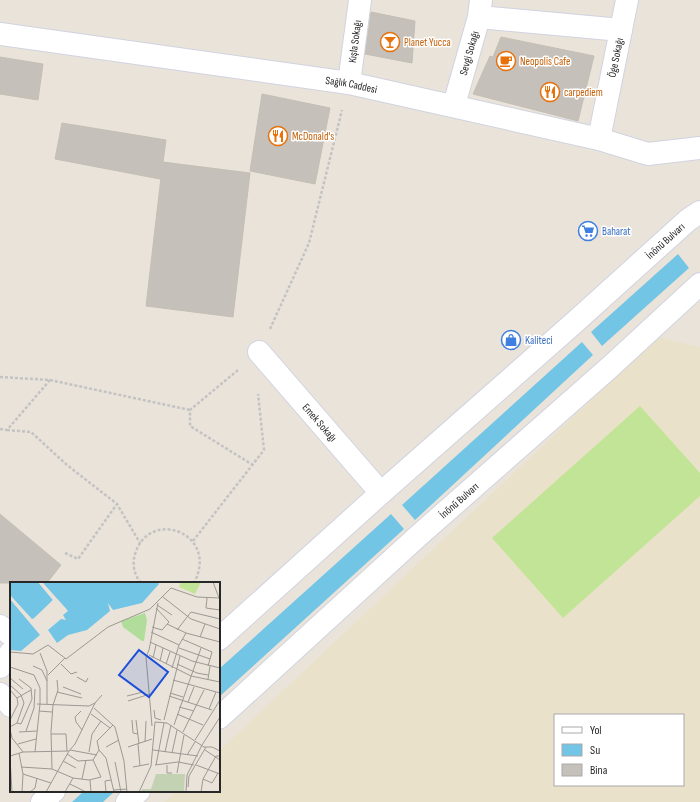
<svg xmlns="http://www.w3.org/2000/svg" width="700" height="802" viewBox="0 0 700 802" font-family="'Sofia Sans Condensed',sans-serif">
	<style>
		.education { fill: #eae1ca; fill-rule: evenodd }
		.pitch { fill: #c2e496 }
		.water { fill: #73c5e6 }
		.building { fill: #c5c0ba; stroke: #c4bfb4 }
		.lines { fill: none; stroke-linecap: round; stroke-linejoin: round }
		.street-casing { stroke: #d0d3e0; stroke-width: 24 }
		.secondary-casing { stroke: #d0d3e0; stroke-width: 24 }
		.path { stroke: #c3c3c3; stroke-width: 2.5; stroke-dasharray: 3 2; stroke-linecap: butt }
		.street { stroke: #fff; stroke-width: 22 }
		.secondary { stroke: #fff; stroke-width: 22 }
		.labels { text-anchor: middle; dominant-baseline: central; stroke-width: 3; stroke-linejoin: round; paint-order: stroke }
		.street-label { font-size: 11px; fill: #282828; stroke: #fff }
		.food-label { font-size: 11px; fill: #c56008; stroke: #fff; text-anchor: start }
		.shop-label { font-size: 11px; fill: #366cbe; stroke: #fff; text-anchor: start }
		.inset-road { fill: none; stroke: #9c9893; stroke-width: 1 }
		.view { fill: #1d4ed8; fill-opacity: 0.15; stroke: #1d4ed8; stroke-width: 2 }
		.inset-edge { fill: none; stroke: #282828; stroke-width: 2 }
	</style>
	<rect width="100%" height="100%" fill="#eae3da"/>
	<path class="education" d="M658 337 700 347V802H164L176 791H219V751ZM555 715H683V785H555Z"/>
	<path class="pitch" d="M640 406 700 473V496L563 618 492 538Z"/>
	<path class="water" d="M678 254 689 268 602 346 591 332Z
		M582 342 593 355 415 520 402 505Z
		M391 514 404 529 219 697V669Z
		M84 791H115L103 802H72Z"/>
	<path class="building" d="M371 12 415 21 412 63 365 54Z
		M501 37 594 56 578 121 473 94 490 56 493 57Z
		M0 57 43 64 38 100 0 94Z
		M262 94 330 108 315 184 250 171Z
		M62 123 166 140 163 162 250 173 233 317 146 306 161 177 160 179 55 159Z
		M0 514 61 565 47 583H0Z"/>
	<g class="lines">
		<g class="street-casing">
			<g id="street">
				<path d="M479 17 621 30"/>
				<path id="s1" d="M0 34 349 83 599 139 648 154 700 148"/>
				<path id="s2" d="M349 83 360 0"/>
				<path id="s3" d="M454 105 479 17 481 0"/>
				<path id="s4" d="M599 139 627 0"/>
				<path id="s5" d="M259 352 381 493"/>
				<path d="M0 626 11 635"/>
				<path d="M0 667 11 652"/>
				<path d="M0 694 11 706"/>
			</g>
		</g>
		<g class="secondary-casing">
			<g id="secondary">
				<path id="s6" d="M219 639 381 493 575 322 688 220 700 212"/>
				<path id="s7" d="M219 718 417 537 610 367 700 284"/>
				<path d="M42 802 54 791"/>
				<path d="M127 802 139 791"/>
			</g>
		</g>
		<path class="path" d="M270 329 309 243 342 110
			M238 370 190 410V426L253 465
			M0 377 50 380 190 410
			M0 429 7 430 50 380
			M7 430 31 432 67 465 117 504 140 543
			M193 541 264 450 258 394
			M65 553 78 559 117 504
			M141 583C134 575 132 564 135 554 149 507 220 533 194 583"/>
		<use href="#street" class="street"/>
		<use href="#secondary" class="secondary"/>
	</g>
	<defs>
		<g id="bar-ring" transform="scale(1)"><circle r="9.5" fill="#fff" stroke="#e8710a" stroke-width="1.5"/><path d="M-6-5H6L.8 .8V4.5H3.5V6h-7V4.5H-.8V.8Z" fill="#e8710a"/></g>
		<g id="cafe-ring" transform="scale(1)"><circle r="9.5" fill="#fff" stroke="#e8710a" stroke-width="1.5"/><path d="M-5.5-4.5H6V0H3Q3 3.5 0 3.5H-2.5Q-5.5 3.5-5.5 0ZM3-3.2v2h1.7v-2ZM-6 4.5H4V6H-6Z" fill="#e8710a"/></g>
		<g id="restaurant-ring" transform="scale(1)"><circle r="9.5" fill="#fff" stroke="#e8710a" stroke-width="1.5"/><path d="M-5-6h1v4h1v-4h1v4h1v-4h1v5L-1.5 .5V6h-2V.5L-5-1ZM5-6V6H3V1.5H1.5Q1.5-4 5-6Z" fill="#e8710a"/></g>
		<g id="supermarket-ring" transform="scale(1)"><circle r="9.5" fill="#fff" stroke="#3f7fe0" stroke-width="1.5"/><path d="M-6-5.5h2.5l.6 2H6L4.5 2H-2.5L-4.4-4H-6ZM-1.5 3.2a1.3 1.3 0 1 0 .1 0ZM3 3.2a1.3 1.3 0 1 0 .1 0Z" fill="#3f7fe0"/></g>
		<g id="shop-ring" transform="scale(1)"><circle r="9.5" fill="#fff" stroke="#3f7fe0" stroke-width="1.5"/><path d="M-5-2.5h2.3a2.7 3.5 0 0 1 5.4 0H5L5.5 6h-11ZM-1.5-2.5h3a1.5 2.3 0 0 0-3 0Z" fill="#3f7fe0"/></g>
	</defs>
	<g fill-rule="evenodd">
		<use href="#bar-ring" x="390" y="42"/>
		<use href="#cafe-ring" x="506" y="61"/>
		<use href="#restaurant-ring" x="550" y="92"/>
		<use href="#restaurant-ring" x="278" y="136"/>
		<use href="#supermarket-ring" x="588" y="231"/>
		<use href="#shop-ring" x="511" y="340"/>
	</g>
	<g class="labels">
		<g class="street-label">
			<text stroke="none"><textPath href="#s2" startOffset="42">Kışla Sokağı</textPath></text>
			<text stroke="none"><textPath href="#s3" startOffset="54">Sevgi Sokağı</textPath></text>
			<text stroke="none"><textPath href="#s4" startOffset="83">Öge Sokağı</textPath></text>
			<text stroke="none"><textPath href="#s1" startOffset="355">Sağlık Caddesi</textPath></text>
			<text stroke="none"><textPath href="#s6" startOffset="598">İnönü Bulvarı</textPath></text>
			<text stroke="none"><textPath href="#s5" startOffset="93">Emek Sokağı</textPath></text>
			<text stroke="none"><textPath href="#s7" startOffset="324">İnönü Bulvarı</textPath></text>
		</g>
		<g class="food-label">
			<text x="404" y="42">Planet Yucca</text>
			<text x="520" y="61">Neopolis Cafe</text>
			<text x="564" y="92">carpediem</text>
			<text x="292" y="136">McDonald's</text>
		</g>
		<g class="shop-label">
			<text x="602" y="231">Baharat</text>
			<text x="525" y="340">Kaliteci</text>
		</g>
	</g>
	<g transform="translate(10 582)">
		<rect width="210" height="210" fill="#eae3da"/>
		<path d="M135 31 137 38 134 59H132L113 45 111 39Z" fill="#b0dd9a"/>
		<path d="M146 192H175L174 210H131L132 207H141Z" fill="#c2d2b3"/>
		<path d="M171 0H191L185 12 169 5Z" fill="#c2e496"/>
		<path d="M0 0H28L43 18 22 38 0 13ZM32 0H148L149 2 132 21 103 28 98 21 100 29 77 48 58 53 47 61 38 48 51 37 56 38 53 33 58 29ZM0 17 30 53 11 69 0 68Z" fill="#73c5e6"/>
		<path d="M28 0H32L58 29 45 18 43 23 22 39V43L0 17V13L22 37 26 36 43 18Z" fill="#eae3da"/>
		<path class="inset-road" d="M203 0 209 16M153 15 181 37 210 47M197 16 196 26 210 28M147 23 162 33M157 42 176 51 210 60M142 45 152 48 159 40 146 26M167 48 181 30 210 37M141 50 169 63 162 86M190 55 195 42M172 57 202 70 198 84M140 60 182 79 210 86M38 63 56 77 98 45 140 27 161 6 187 15 210 16M169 63 176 51M169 66 200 77M139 68 148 21M139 68 136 75 142 144M0 70 23 72 38 63M30 71 37 89V122M139 73 181 94 210 100M143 76 146 63M150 79 153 66M51 82 61 92 67 90M156 82 160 70M167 82 187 91 198 93M23 84 32 88 37 99M0 85 24 93 30 106V122L25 170M38 93 55 76M67 95 76 100 78 96M0 96 13 107M198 97 200 84M163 98 210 111M0 103 11 113 14 121 7 141M53 105 71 112M0 108 7 116 8 122 0 138M47 110 72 116M160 111 173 115M117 114 133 110 134 112M159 114 202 128M7 116 21 108M118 119 140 112M178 120 184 105M27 122 79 124 85 121 92 113M169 125 184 129M84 126 105 145 114 179 117 210M199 127 206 110M144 128 145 136 151 138M29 129 42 130M71 129 65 135 66 140 72 148M81 132 100 146M167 132 193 143M122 138 123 151 128 152M126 138 129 162M154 138 170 74M164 143 191 66M0 145 7 141 11 142 22 117 21 106 9 97M0 147 2 156 13 170M16 149 24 126 25 107M9 150 27 149M173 150 194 108M41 152H56L57 169M185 158 210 118M135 160 136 139M8 162 26 157M128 162 130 184M192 163 210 135M96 165 109 158M118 165 142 157M60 168 87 173M89 168 96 176 104 210M143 168 188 174M195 168 210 178M79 170 82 152 91 139M155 170 161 143M9 171 13 192 12 210M162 171 167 148M177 173 185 160M0 174 13 170 59 169M0 175 2 210M83 178 89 168 87 159 103 143M53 179 66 186M105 180 111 210M145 183 168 180 184 183M146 183 154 141M157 183V191H162M186 183 210 192M11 185 42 187 63 196 79 198 91 195 83 178 68 179 57 172M123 185 139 182M42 187 41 150 43 123 48 108 47 98M167 191 174 153M13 192 41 201M72 197 76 178M193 197 202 201 208 191M80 198 81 210M60 202 76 210M178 205 179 194 196 165M104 208 117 207M20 210 25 206 27 196M36 210 59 169 65 162 85 121M55 210 63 196M96 210 95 199 101 198M129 210 141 184 145 140 157 141 194 165H202L210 169M176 210 177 193 192 163M191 210 193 197 206 174H210"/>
		<path class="view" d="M129 68 158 90 139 115 109 93Z"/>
		<rect width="210" height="210" class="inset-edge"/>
	</g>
	<rect x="554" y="714" width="130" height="72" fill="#ffffff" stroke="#a9a9a9"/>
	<rect x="562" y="727" width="20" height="6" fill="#ffffff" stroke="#a9a9a9"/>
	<text x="590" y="734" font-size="12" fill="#282828">Yol</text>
	<rect x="562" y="744" width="20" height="12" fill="#73c5e6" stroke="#a9a9a9"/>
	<text x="590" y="754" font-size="12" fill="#282828">Su</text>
	<rect x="562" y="764" width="20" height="12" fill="#c5c0ba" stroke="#a9a9a9"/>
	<text x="590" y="774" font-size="12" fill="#282828">Bina</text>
</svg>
